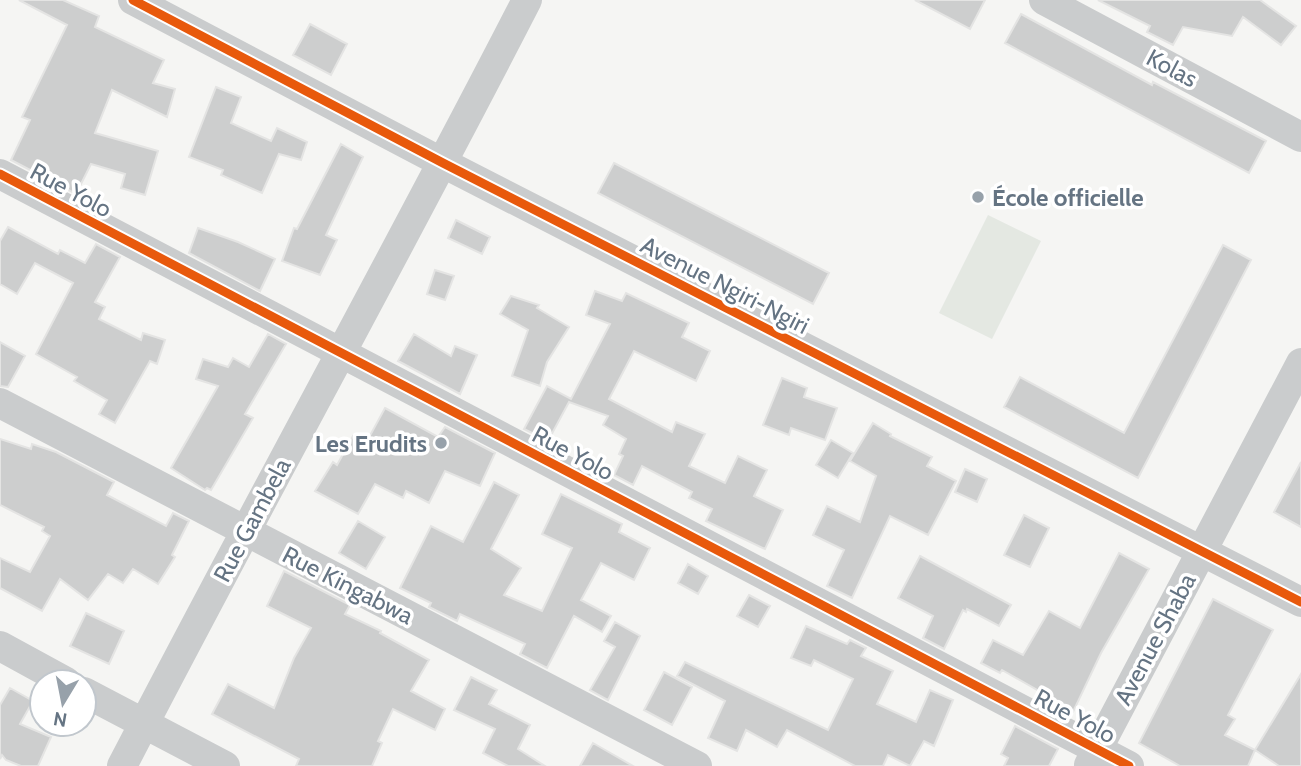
<svg xmlns="http://www.w3.org/2000/svg" width="1301" height="766" viewBox="0 0 1301 766" font-family="Cabin,sans-serif">
	<style>
		.green { fill: #e4e8e2 }
		.building { fill: #cdcece; stroke: #e4e4e3; stroke-width: 2 }
		.lines { fill: none; stroke-linecap: round; stroke-linejoin: round }
		.minor { stroke: #cacccd; stroke-width: 30 }
		.cycleway-casing { stroke: #fff; stroke-width: 13 }
		.cycleway { stroke: #e8590c; stroke-width: 9 }
		.poi-dot { fill: #97a1aa; stroke: #fff; stroke-width: 2.5 }
		.labels { text-anchor: middle; dominant-baseline: central; stroke-width: 7; stroke-linejoin: round; paint-order: stroke }
		.street-label { font-size: 24px; fill: #657483; stroke: #fff }
		.poi-label { font-size: 24px; font-weight: bold; fill: #657483; stroke: #fff; text-anchor: start }
	</style>
	<rect width="100%" height="100%" fill="#f5f5f3"/>
	<path class="green" d="M988 215 1041 241 992 339 939 313Z"/>
	<path class="building" d="M19 0H63L99 16 95 27 164 60 153 83 175 89 167 117 112 90 95 133 158 151 145 195 121 188 125 174 91 164 76 194 11 160 30 120 22 117 67 25Z
		M915 0H985L970 29Z
		M1098 0H1260L1296 26 1281 45 1243 17 1232 36 1183 27 1173 45 1147 32 1150 26Z
		M1021 14 1152 85 1153 82 1266 141 1249 173 1005 43Z
		M310 24 347 44 331 75 293 55Z
		M216 87 241 97 231 123 271 141 277 128 307 142 301 160 279 154 262 193 221 175 223 170 189 157Z
		M341 144 363 157 326 235 337 240 320 275 282 261 294 228 297 229Z
		M614 163 829 273 813 304 598 193Z
		M456 220 490 237 482 254 448 238Z
		M8 227 58 254 60 250 85 263 96 244 120 257 95 302 105 307 99 319 141 340 143 333 165 340 157 364 150 361 115 423 99 414 107 400 74 381 77 377 36 354 73 283 35 263 17 294 0 284V241Z
		M198 228 238 242 275 259 260 291 189 253Z
		M1223 245 1251 260 1138 478 1004 407 1020 377 1124 433Z
		M435 270 454 276 445 300 427 294Z
		M595 291 622 301 626 293 689 323 682 337 710 351 696 381 634 351 609 399 672 432 676 422 705 434 689 466 725 483 738 456 767 470 754 496 783 510 765 549 706 521 712 509 689 498 692 492 642 466 633 485 614 475 623 456 619 454 626 439 603 425 608 416 569 402 548 441 524 429 547 386 571 399 610 324 586 315Z
		M511 296 539 305 537 308 569 327 547 362 540 386 512 376 528 330 500 314Z
		M268 334 286 344 245 414 253 418 211 490 207 488 205 490 171 468 218 386 196 379 203 359 228 367 233 358 249 367Z
		M414 334 451 356 455 346 477 355 460 394 398 361Z
		M0 342 25 356 8 387 0 386Z
		M782 378 807 388 804 397 837 408 825 440 791 428 789 435 763 425Z
		M385 408 438 437 445 427 495 453 480 486 445 471 429 503 406 491 403 498 375 484 358 514 315 491 333 462 337 465 353 436 366 443Z
		M873 423 891 434 890 436 932 457 927 466 956 481 928 535 890 516 852 598 827 586 844 550 813 535 827 506 860 522 876 476 850 461Z
		M0 439 31 449 32 444 56 452 114 482 107 495 166 526 173 513 189 521 172 555 175 557 158 584 133 569 123 583 108 574 88 600 60 579 42 611 0 588V558L30 572 50 536 42 531 44 527 0 505Z
		M831 440 853 453 838 478 816 465Z
		M1301 462V527L1274 512Z
		M965 469 987 479 977 502 955 492Z
		M494 482 519 495 491 549 521 568 504 595 542 611 572 548 542 534 561 494 622 524 619 532 650 548 634 580 601 563 581 600 611 616 602 632 574 616 547 668 520 654 525 644 460 614 457 621 429 607 431 603 400 588 431 526 463 542Z
		M1024 515 1049 528 1030 567 1004 555Z
		M358 521 385 537 366 569 339 553Z
		M1119 553 1149 569 1101 653 1073 712 1044 697 1046 695 1002 670 1000 673 981 663 993 640 1023 655 1049 611 1080 628Z
		M920 556 1011 605 999 626 967 609 966 612 963 610 944 649 923 638 933 616 898 598Z
		M688 564 708 576 698 594 678 583Z
		M284 571 350 605 345 614 381 631 380 633 429 660 411 691 445 709 435 730 393 709 378 741 382 743 372 766H296L299 759 212 714 228 684 274 708 294 658 311 628 267 606Z
		M749 595 770 606 758 627 737 616Z
		M1213 599 1273 630 1228 715 1235 719 1225 735 1255 750 1248 766H1180L1139 743Z
		M86 613 124 631 109 664 70 646Z
		M615 622 640 636 608 700 590 690 615 647 604 641Z
		M806 626 847 644 850 640 866 648 861 656 893 671 877 704 916 722 930 690 953 700 934 746 924 741 910 766 888 755 883 766H855L787 730 777 747 746 730 737 751 708 738 725 701 677 676 685 662 828 730 853 679 814 660 811 666 791 658Z
		M664 672 692 687 672 725 644 710Z
		M1301 674V766H1279L1255 750Z
		M471 677 497 690 489 704 530 725 518 749 545 766H508L483 753 495 729 454 710Z
		M10 688 33 701 20 724 51 737 38 766H21L6 760 2 755 0 759V705Z
		M1015 726 1058 749 1049 766H1004L1008 758 1001 754Z
		M593 743 633 766H580Z"/>
	<g class="lines">
		<path class="minor" d="M133 0 443 163 1301 602
			M1044 0 1301 137
			M0 174 1129 766
			M0 403 697 766
			M0 646 66 682
			M84 692 225 766
			M1089 765 1301 363
			M122 766C255 509 395 257 527 0"/>
		<g class="cycleway-casing">
			<path id="cycleway" d="M133 0 443 163 1301 602
				M0 174 1129 766"/>
		</g>
		<use href="#cycleway" class="cycleway"/>
	</g>
	<g class="poi-dot">
		<circle cx="978" cy="197" r="7"/>
		<circle cx="441" cy="443" r="7"/>
	</g>
	<g class="labels">
		<g class="street-label">
			<text transform="translate(1172 68) rotate(28)">Kolas</text>
			<text transform="translate(71 190) rotate(28)">Rue Yolo</text>
			<text transform="translate(725 285) rotate(27)">Avenue Ngiri-Ngiri</text>
			<text transform="translate(573 453) rotate(28)">Rue Yolo</text>
			<text transform="translate(252 520) rotate(-62)">Rue Gambela</text>
			<text transform="translate(348 585) rotate(27)">Rue Kingabwa</text>
			<text transform="translate(1155 639) rotate(-62)">Avenue Shaba</text>
			<text transform="translate(1075 716) rotate(28)">Rue Yolo</text>
		</g>
		<g class="poi-label">
			<text x="992" y="197">École officielle</text>
			<text x="427" y="443" text-anchor="end">Les Erudits</text>
		</g>
	</g>
	<g transform="translate(63 703) rotate(190)"><circle r="33" fill="#ffffff" stroke="#c1c7cd" stroke-width="2"/>
	<path d="M0-5L12 26L0 18L-12 26Z" fill="#97a1aa"/>
	<text y="-10" font-size="19" font-weight="bold" text-anchor="middle" fill="#657483">N</text>
	</g>
</svg>
